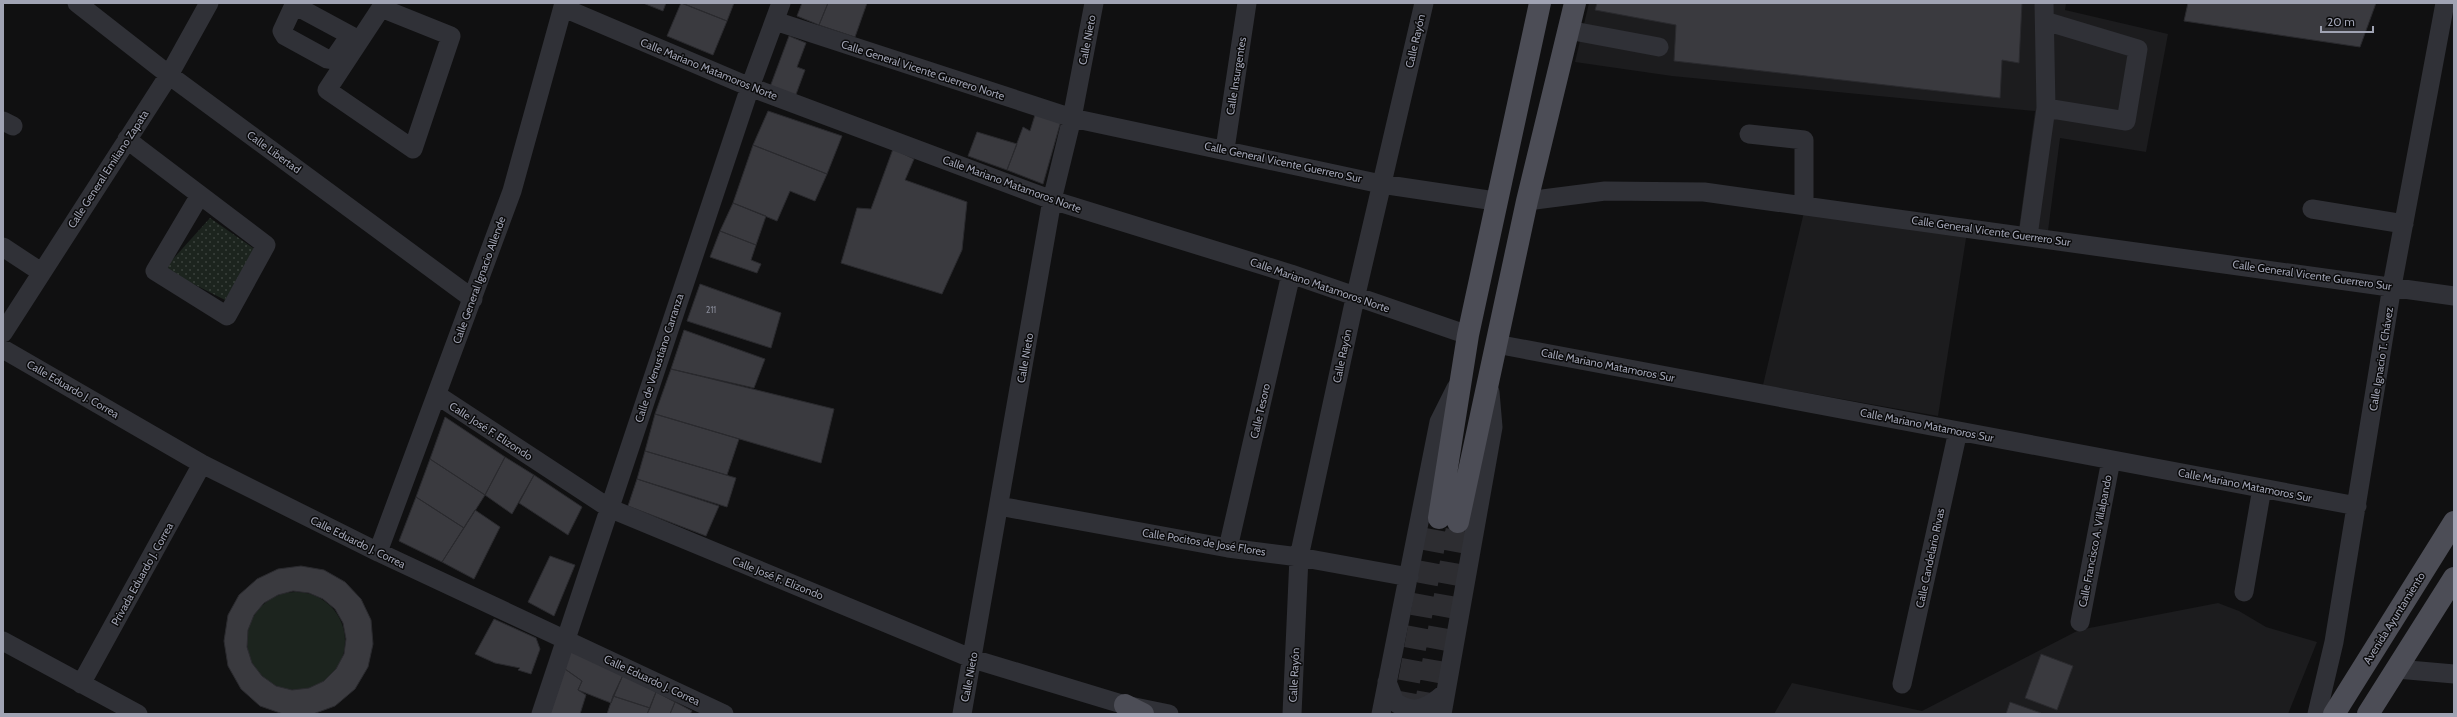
<svg xmlns="http://www.w3.org/2000/svg" width="2457" height="717" viewBox="0 0 2457 717" font-family="Cabin,sans-serif">
	<style>
		.built { fill: #1c1c1e }
		.green { fill: #1c241e }
		.garden { fill: url(#garden-dots) }
		.building { fill: #3a3a3f; stroke: #2a2a2e; fill-rule: evenodd }
		.lines { fill: none; stroke-linecap: round; stroke-linejoin: round }
		.major-tunnel { stroke: #2d2d31; stroke-width: 22; stroke-dasharray: 22 11; stroke-linecap: butt }
		.minor { stroke: #303137; stroke-width: 19 }
		.major { stroke: #4c4d56; stroke-width: 22 }
		.labels { text-anchor: middle; dominant-baseline: central; stroke-width: 3; stroke-linejoin: round; paint-order: stroke }
		.number-label { font-size: 9px; fill: #868996 }
		.street-label { font-size: 11px; fill: #a0a3b3; stroke: #0b0b0c }
	</style>
	<defs>
		<pattern id="garden-dots" width="8" height="8" patternUnits="userSpaceOnUse"><rect width="8" height="8" fill="#1c241e"/><path d="M2 2h.1M6 6h.1" fill="none" stroke="#3a413c" stroke-width="1.8" stroke-linecap="round"/></pattern>
	</defs>
	<rect width="100%" height="100%" fill="#101011"/>
	<path class="built" d="M1589 3H2066L2065 10 2168 34 2146 152 2060 138 2048 231 2019 228 2035 111 1672 76 1575 62Z
		M1804 212 1967 232 1938 416 1763 385Z
		M2218 603 2239 611 2266 627 2317 642 2288 714H1774L1792 683 1922 711 2079 630Z"/>
	<path class="green" d="M247 641a49 49 0 1 1 98 0a49 49 0 1 1-98 0Z"/>
	<path class="garden" d="M210 218 256 250 225 300 164 269Z"/>
	<path class="building" d="M643 3H666L663 11Z
		M681 3 727 21 713 55 667 36Z
		M682 3H734L727 21Z
		M802 3H828L819 25 797 16Z
		M828 3H867L855 37 819 25Z
		M1597 3H2022L2019 63 2002 60 2000 98 1674 61 1676 25 1595 10Z
		M2188 3H2376L2360 47 2184 21Z
		M789 36 806 43 797 67 805 70 795 97 770 87Z
		M768 111 842 136 827 174 753 145Z
		M1035 115 1061 121 1043 184 1007 170 1023 127 1030 131Z
		M977 132 1017 144 1007 170 968 156Z
		M753 145 827 174 815 201 790 191 777 221 733 203Z
		M893 149 914 159 905 180 967 202 962 250 942 294 841 263 857 208 871 209Z
		M733 203 766 216 756 245 720 231Z
		M720 231 756 245 751 260 761 264 757 273 710 257Z
		M700 284 781 313 771 348 687 321Z
		M684 330 765 359 754 388 671 369Z
		M671 369 834 409 821 463 655 414Z
		M655 414 739 439 727 475 645 451Z
		M445 417 505 457 485 495 430 459Z
		M645 451 736 478 727 507 637 479Z
		M505 457 534 475 512 514 485 495Z
		M430 459 485 495 464 528 416 497Z
		M534 475 582 507 568 535 519 503Z
		M637 479 719 506 706 536 628 506Z
		M416 497 464 528 442 562 399 541Z
		M475 510 500 527 474 579 442 562Z
		M550 556 575 565 554 616 528 602Z
		M301 566 324 570 345 582 361 599 371 620 373 644 368 667 355 689 335 706 313 714H283L260 706 241 689 228 666 224 641 228 615 239 595 257 579 278 569ZM293 591 309 593 323 599 335 609 343 623 346 639 344 654 336 669 324 681 309 688 292 690 276 686 262 676 252 663 247 647 248 630 254 615 264 603 278 595Z
		M494 619 536 638 540 649 531 674 518 670 520 668 495 663 475 654Z
		M571 650 623 675 611 703 578 690 582 681 565 669Z
		M2041 654 2073 666 2057 710 2025 698Z
		M565 669 582 681 578 690 586 695 580 714H550Z
		M623 675 656 692 650 708 613 696Z
		M656 692 675 702 670 714H647Z
		M613 696 650 708 647 714H607Z
		M675 702 692 711 690 714H670Z
		M2010 702 2041 713V714H2006Z"/>
	<g class="lines">
		<path class="major-tunnel" d="M1403 714 1439 518
			M1424 714 1458 522"/>
		<path class="minor" d="M77 3 169 75 473 299
			M295 3 282 31 285 36 327 59 333 60 346 41
			M294 5 359 40
			M381 8 451 36 413 149 327 90Z
			M564 8 750 87 1052 200 1291 274 1468 335
			M775 21 1072 118 1381 184 1495 201
			M2045 21 2138 49 2126 121 2046 108
			M1568 30 1659 47
			M3 121 13 126
			M1749 134 1804 140V205
			M127 139 138 148 266 245 227 316 155 271 200 195
			M1225 149 1247 3
			M1527 201 1605 191 1704 192 2454 296
			M2312 209 2404 224
			M2028 236 2046 108 2044 3
			M3 247 41 272
			M3 333 169 75 209 3
			M1496 344 2357 506
			M3 349 202 464 378 552 724 714
			M437 395 609 508 973 659 1125 705 1169 714
			M999 506 1228 548 1299 557 1409 577
			M1228 548 1291 274
			M378 552 512 191 564 3
			M2244 592 2262 488
			M2080 622 2111 460
			M3 641 138 714
			M2397 669 2454 674
			M1387 682 1395 702C1414 716 1429 707 1445 693
			M81 684 202 464
			M1902 684 1958 431
			M541 714 750 87 781 3
			M962 714 1052 200 1072 118 1094 3
			M1292 714 1299 557 1354 303 1424 3
			M1381 714 1439 422 1456 388
			M1442 714 1493 427 1490 392
			M2317 714 2334 642 2392 286 2445 3"/>
		<path class="major" d="M1439 518 1468 335 1540 3
			M1458 522 1527 201 1575 3
			M1125 705 1143 714
			M2334 714 2454 522
			M2368 714 2454 578"/>
	</g>
	<g class="labels">
		<g class="number-label">
			<text x="711" y="309">211</text>
		</g>
		<g class="street-label">
			<text transform="translate(1087 40) rotate(-79)">Calle Nieto</text>
			<text transform="translate(1415 41) rotate(-77)">Calle Rayón</text>
			<text transform="translate(709 69) rotate(22)">Calle Mariano Matamoros Norte</text>
			<text transform="translate(923 70) rotate(18)">Calle General Vicente Guerrero Norte</text>
			<text transform="translate(1236 76) rotate(-81)">Calle Insurgentes</text>
			<text transform="translate(274 152) rotate(36)">Calle Libertad</text>
			<text transform="translate(1283 162) rotate(12)">Calle General Vicente Guerrero Sur</text>
			<text transform="translate(108 169) rotate(-57)">Calle General Emiliano Zapata</text>
			<text transform="translate(1012 184) rotate(20)">Calle Mariano Matamoros Norte</text>
			<text transform="translate(1991 231) rotate(8)">Calle General Vicente Guerrero Sur</text>
			<text transform="translate(2312 275) rotate(8)">Calle General Vicente Guerrero Sur</text>
			<text transform="translate(479 280) rotate(-70)">Calle General Ignacio Allende</text>
			<text transform="translate(1320 285) rotate(19)">Calle Mariano Matamoros Norte</text>
			<text transform="translate(1342 356) rotate(-78)">Calle Rayón</text>
			<text transform="translate(659 358) rotate(-72)">Calle de Venustiano Carranza</text>
			<text transform="translate(1025 358) rotate(-80)">Calle Nieto</text>
			<text transform="translate(2381 359) rotate(-81)">Calle Ignacio T. Chávez</text>
			<text transform="translate(1608 365) rotate(11)">Calle Mariano Matamoros Sur</text>
			<text transform="translate(73 389) rotate(30)">Calle Eduardo J. Correa</text>
			<text transform="translate(1260 411) rotate(-77)">Calle Tesoro</text>
			<text transform="translate(1927 425) rotate(11)">Calle Mariano Matamoros Sur</text>
			<text transform="translate(491 431) rotate(33)">Calle José F. Elizondo</text>
			<text transform="translate(2245 485) rotate(11)">Calle Mariano Matamoros Sur</text>
			<text transform="translate(2095 541) rotate(-79)">Calle Francisco A. Villalpando</text>
			<text transform="translate(358 542) rotate(26)">Calle Eduardo J. Correa</text>
			<text transform="translate(1204 542) rotate(9)">Calle Pocitos de José Flores</text>
			<text transform="translate(1930 558) rotate(-78)">Calle Candelario Rivas</text>
			<text transform="translate(142 574) rotate(-61)">Privada Eduardo J. Correa</text>
			<text transform="translate(778 578) rotate(22)">Calle José F. Elizondo</text>
			<text transform="translate(2394 618) rotate(-58)">Avenida Ayuntamiento</text>
			<text transform="translate(1294 675) rotate(-87)">Calle Rayón</text>
			<text transform="translate(969 677) rotate(-79)">Calle Nieto</text>
			<text transform="translate(652 680) rotate(25)">Calle Eduardo J. Correa</text>
		</g>
	</g>
	<rect width="2457" height="717" fill="none" stroke="#a0a3b3" stroke-width="8"/>
	<path d="M2321 26v6h52v-6" fill="none" stroke="#a0a3b3" stroke-width="2"/>
	<text x="2327" y="26" font-size="12" fill="#a0a3b3" stroke="#0b0b0c" stroke-width="3" paint-order="stroke">20 m</text>
</svg>
